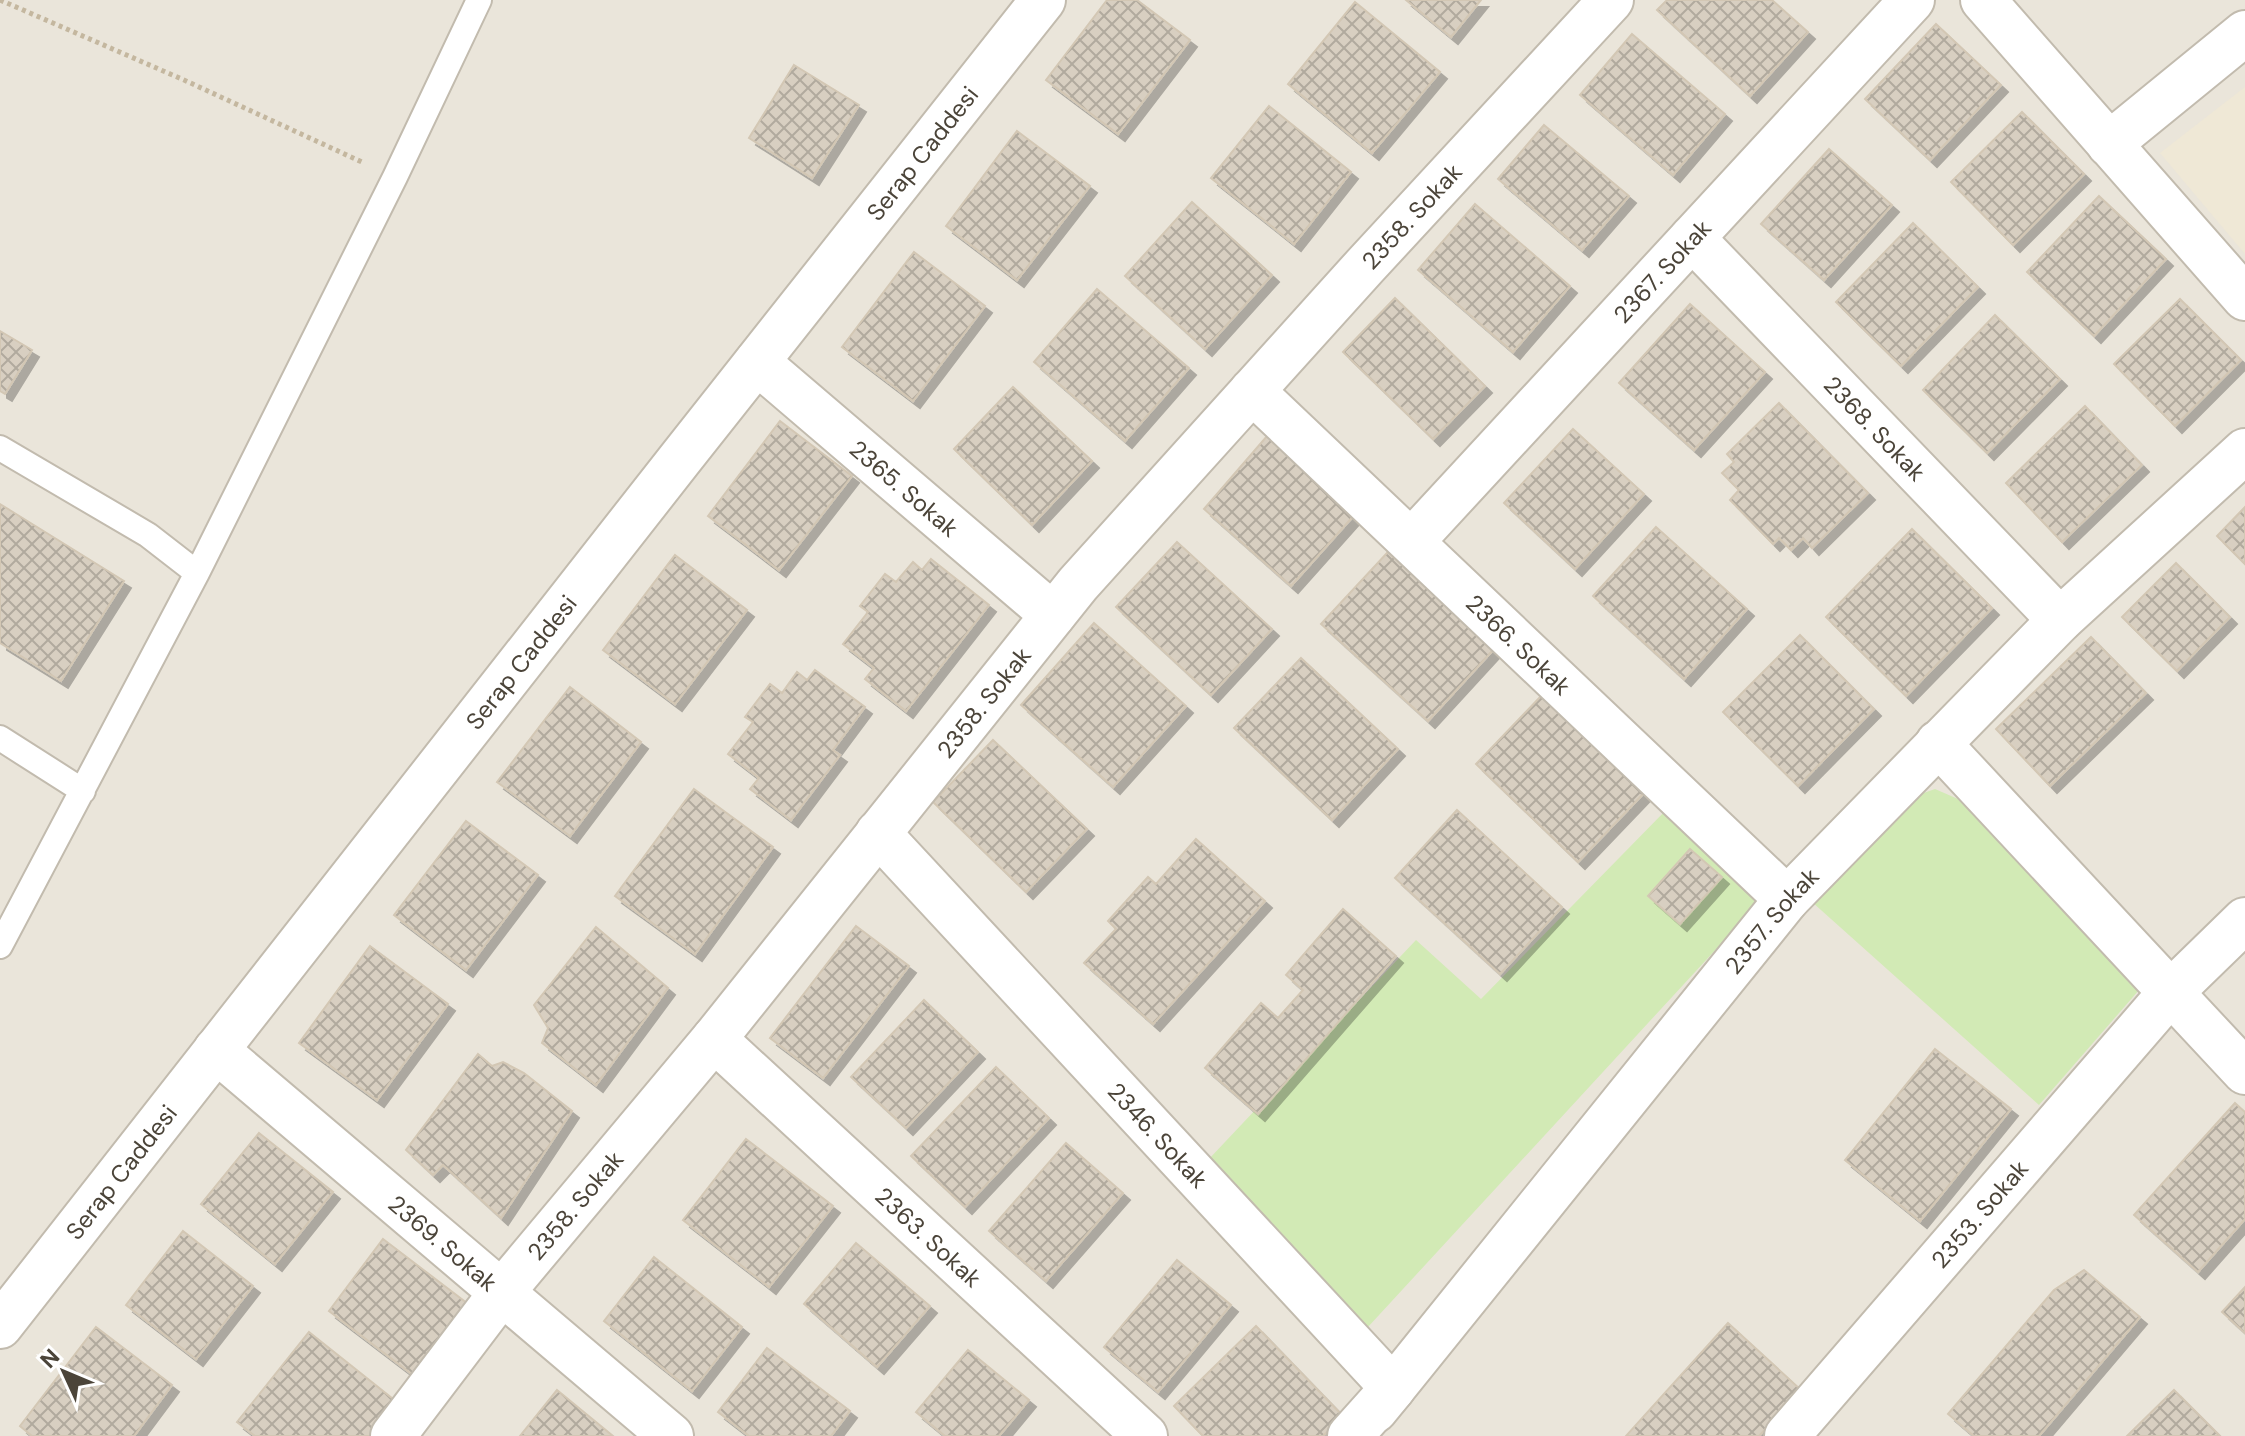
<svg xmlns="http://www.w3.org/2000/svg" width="2245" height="1436" viewBox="0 0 2245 1436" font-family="'DM Sans',sans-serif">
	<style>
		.residential { fill: #eae5da }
		.education { fill: #efe8d6 }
		.green { fill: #d2eab5 }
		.building { fill: url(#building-cross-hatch); stroke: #d3c7b4; stroke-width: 2; filter: url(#shadow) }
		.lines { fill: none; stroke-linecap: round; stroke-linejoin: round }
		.service-casing { stroke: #c2bbae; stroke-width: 28 }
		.minor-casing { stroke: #c2bbae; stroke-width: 48 }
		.tertiary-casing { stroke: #c2bbae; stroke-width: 48 }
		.path { stroke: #c4b79f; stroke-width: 5; stroke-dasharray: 4 4; stroke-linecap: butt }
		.service { stroke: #fff; stroke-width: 24 }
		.minor { stroke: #fff; stroke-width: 44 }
		.tertiary { stroke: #fff; stroke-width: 44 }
		.labels { text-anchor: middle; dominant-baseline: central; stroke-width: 6; stroke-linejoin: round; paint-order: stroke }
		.street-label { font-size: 24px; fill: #4b4439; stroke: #fff }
	</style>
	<defs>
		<pattern id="building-cross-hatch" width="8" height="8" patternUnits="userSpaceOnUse" patternTransform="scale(2)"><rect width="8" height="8" fill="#d8cfc1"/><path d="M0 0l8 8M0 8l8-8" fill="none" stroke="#b1aa9e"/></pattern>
		<filter id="shadow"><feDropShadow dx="7" dy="7" stdDeviation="0" flood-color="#0004"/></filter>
	</defs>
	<rect width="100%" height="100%" fill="#f6f3ec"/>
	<path class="residential" d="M0 0H2245V1436H0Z"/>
	<path class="education" d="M2245 87V254L2160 153Z"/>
	<path class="green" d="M1935 789 1958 799 2139 990 2039 1105 1812 902 1918 795Z
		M1668 808 1766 895 1356 1340 1191 1178 1416 940 1481 999Z"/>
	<path class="building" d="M1107 0H1137L1190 40 1118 134 1046 80Z
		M1406 0H1481L1451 37Z
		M1667 0H1772L1808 32 1750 96 1657 10Z
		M1355 2 1440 72 1372 153 1288 84Z
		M1936 24 2001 85 1930 160 1865 99Z
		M1632 34 1725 114 1673 175 1580 95Z
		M794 65 859 105 812 178 749 138Z
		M1269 106 1351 172 1294 244 1211 178Z
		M2022 112 2084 174 2013 245 1951 182Z
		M1544 125 1629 196 1582 250 1498 179Z
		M1017 131 1090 186 1017 280 946 226Z
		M1829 149 1892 205 1824 280 1761 224Z
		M2099 196 2166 259 2094 336 2027 272Z
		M1192 202 1272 275 1205 349 1125 276Z
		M1475 204 1570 286 1513 352 1418 270Z
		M1913 223 1978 287 1901 366 1836 302Z
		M914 252 985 306 913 401 842 347Z
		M1097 289 1189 368 1125 441 1034 362Z
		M1395 298 1485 386 1433 439 1343 352Z
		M2180 299 2241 360 2175 426 2114 364Z
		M1690 304 1765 372 1694 450 1619 383Z
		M1995 315 2060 379 1987 453 1923 390Z
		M0 331 32 350 5 394 0 391Z
		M1013 387 1092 461 1032 525 954 449Z
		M1779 403 1868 493 1812 548 1803 538 1791 550 1779 538 1773 544 1730 500 1739 490 1722 473 1734 462 1727 454Z
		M2085 406 2142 465 2062 542 2006 483Z
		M780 421 852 476 779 570 708 516Z
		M1573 429 1644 494 1575 569 1504 503Z
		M1268 435 1357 512 1291 586 1204 509Z
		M0 504 124 581 61 681 0 643Z
		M2245 507V564L2217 536Z
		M1656 527 1747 609 1684 679 1593 596Z
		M1912 529 1992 608 1906 696 1826 617Z
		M1177 542 1272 629 1211 695 1116 607Z
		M1388 552 1495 648 1428 721 1321 624Z
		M675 555 747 610 675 704 603 650Z
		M931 559 989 605 906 711 865 679 874 668 843 644 868 612 860 606 885 574 896 582 913 562 922 570Z
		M2176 563 2230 617 2177 671 2122 617Z
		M1094 623 1186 706 1113 787 1021 705Z
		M1800 635 1874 709 1798 786 1723 712Z
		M2091 637 2146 693 2050 786 1996 729Z
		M1301 658 1398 749 1332 820 1234 728Z
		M815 670 865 707 833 750 840 755 791 820 750 789 759 778 728 754 753 722 745 717 770 684 782 693 797 672 807 680Z
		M570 687 641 742 570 836 497 782Z
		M1544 693 1646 791 1578 862 1476 764Z
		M993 740 1087 829 1026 892 933 802Z
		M694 789 773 847 695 954 615 896Z
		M1457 810 1562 907 1500 974 1395 878Z
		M466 821 538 875 466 970 394 915Z
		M1196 839 1265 901 1153 1024 1084 963 1116 929 1108 921 1148 877 1156 884Z
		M1690 849 1722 877 1680 924 1648 896Z
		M1343 909 1396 956 1258 1114 1205 1068 1261 1003 1278 1018 1303 990 1286 975Z
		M856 926 909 966 823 1078 770 1038Z
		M596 927 668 988 596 1085 542 1043 548 1028 534 1005Z
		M370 946 448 1004 377 1100 299 1043Z
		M924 1000 978 1052 906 1128 851 1077Z
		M1935 1049 2011 1109 1920 1221 1845 1160Z
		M478 1054 492 1066 503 1062 524 1073 572 1111 501 1218 443 1165 433 1175 406 1150Z
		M996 1067 1049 1118 965 1207 911 1156Z
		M2235 1103 2245 1112V1219L2198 1272 2134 1215Z
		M259 1133 333 1192 275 1264 201 1204Z
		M746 1139 833 1206 769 1287 683 1220Z
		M1066 1143 1123 1193 1046 1281 989 1231Z
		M183 1231 253 1286 196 1359 126 1305Z
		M383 1239 472 1307 417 1378 329 1311Z
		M856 1243 930 1306 877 1367 804 1304Z
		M654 1257 742 1327 692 1391 604 1321Z
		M1177 1260 1231 1305 1158 1392 1104 1347Z
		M2084 1270 2140 1317 2039 1436H1974L1948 1414 2054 1290Z
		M2245 1287V1333L2222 1312Z
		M1728 1323 1801 1390 1759 1436H1626Z
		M1256 1326 1343 1416 1323 1436H1203L1174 1406Z
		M96 1327 172 1385 134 1436H32L20 1426Z
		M309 1332 398 1403 371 1436H255L237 1422Z
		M767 1348 850 1411 831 1436H749L718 1412Z
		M968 1350 1029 1400 999 1436H945L916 1412Z
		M557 1390 613 1436H520Z
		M2174 1390 2220 1436H2127Z"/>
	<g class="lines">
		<g class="service-casing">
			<path id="service" d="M0 448 148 535 197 573
				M0 738 83 791
				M0 946 197 573 395 177 479 0"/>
		</g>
		<g class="minor-casing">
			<g id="minor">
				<path d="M2109 144 2245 33"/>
				<path id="s1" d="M1692 238 2060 620"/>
				<path id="s2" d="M757 362 1053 615"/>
				<path id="s3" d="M1252 391 1787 899"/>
				<path id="s4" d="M1412 541 1912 0"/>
				<path d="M1938 743 2245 1072"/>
				<path id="s5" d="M878 833 1393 1388 1375 1410"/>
				<path id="s6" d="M714 1039 1145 1436"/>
				<path id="s7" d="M216 1050 671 1436"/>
				<path id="s8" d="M393 1436 502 1292 714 1039 1078 584 1365 266 1611 0"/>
				<path id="s9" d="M1350 1436 1393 1388 1787 899 2060 620 2245 451"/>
				<path id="s10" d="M1787 1436 2171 992 2245 920"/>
			</g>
		</g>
		<g class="tertiary-casing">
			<g id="tertiary">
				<path d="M1983 0 2245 298"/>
				<path id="s11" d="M0 1326 680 459 1043 0"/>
			</g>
		</g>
		<path class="path" d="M0 0 184 80 364 163"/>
		<use href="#service" class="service"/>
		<use href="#minor" class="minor"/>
		<use href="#tertiary" class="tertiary"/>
	</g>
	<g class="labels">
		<g class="street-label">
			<text stroke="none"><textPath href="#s11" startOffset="1492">Serap Caddesi</textPath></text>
			<text stroke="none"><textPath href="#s8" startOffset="1590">2358. Sokak</textPath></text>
			<text stroke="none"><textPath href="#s4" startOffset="368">2367. Sokak</textPath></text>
			<text stroke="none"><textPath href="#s1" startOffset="264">2368. Sokak</textPath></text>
			<text stroke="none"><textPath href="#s2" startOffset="194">2365. Sokak</textPath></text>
			<text stroke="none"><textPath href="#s3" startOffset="368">2366. Sokak</textPath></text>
			<text stroke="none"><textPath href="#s11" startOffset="844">Serap Caddesi</textPath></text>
			<text stroke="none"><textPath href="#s8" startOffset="942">2358. Sokak</textPath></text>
			<text stroke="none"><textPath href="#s9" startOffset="666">2357. Sokak</textPath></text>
			<text stroke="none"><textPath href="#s5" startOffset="412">2346. Sokak</textPath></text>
			<text stroke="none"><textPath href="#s11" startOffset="196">Serap Caddesi</textPath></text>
			<text stroke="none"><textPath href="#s8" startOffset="294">2358. Sokak</textPath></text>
			<text stroke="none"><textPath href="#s10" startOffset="294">2353. Sokak</textPath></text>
			<text stroke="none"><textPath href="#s6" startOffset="292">2363. Sokak</textPath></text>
			<text stroke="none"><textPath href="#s7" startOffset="298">2369. Sokak</textPath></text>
		</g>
	</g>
	<g transform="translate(64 1372) rotate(314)" stroke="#ffffff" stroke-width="6" paint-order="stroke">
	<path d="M0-6L14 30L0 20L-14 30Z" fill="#4b4439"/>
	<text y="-12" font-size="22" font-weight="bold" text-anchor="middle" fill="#4b4439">N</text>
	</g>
</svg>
